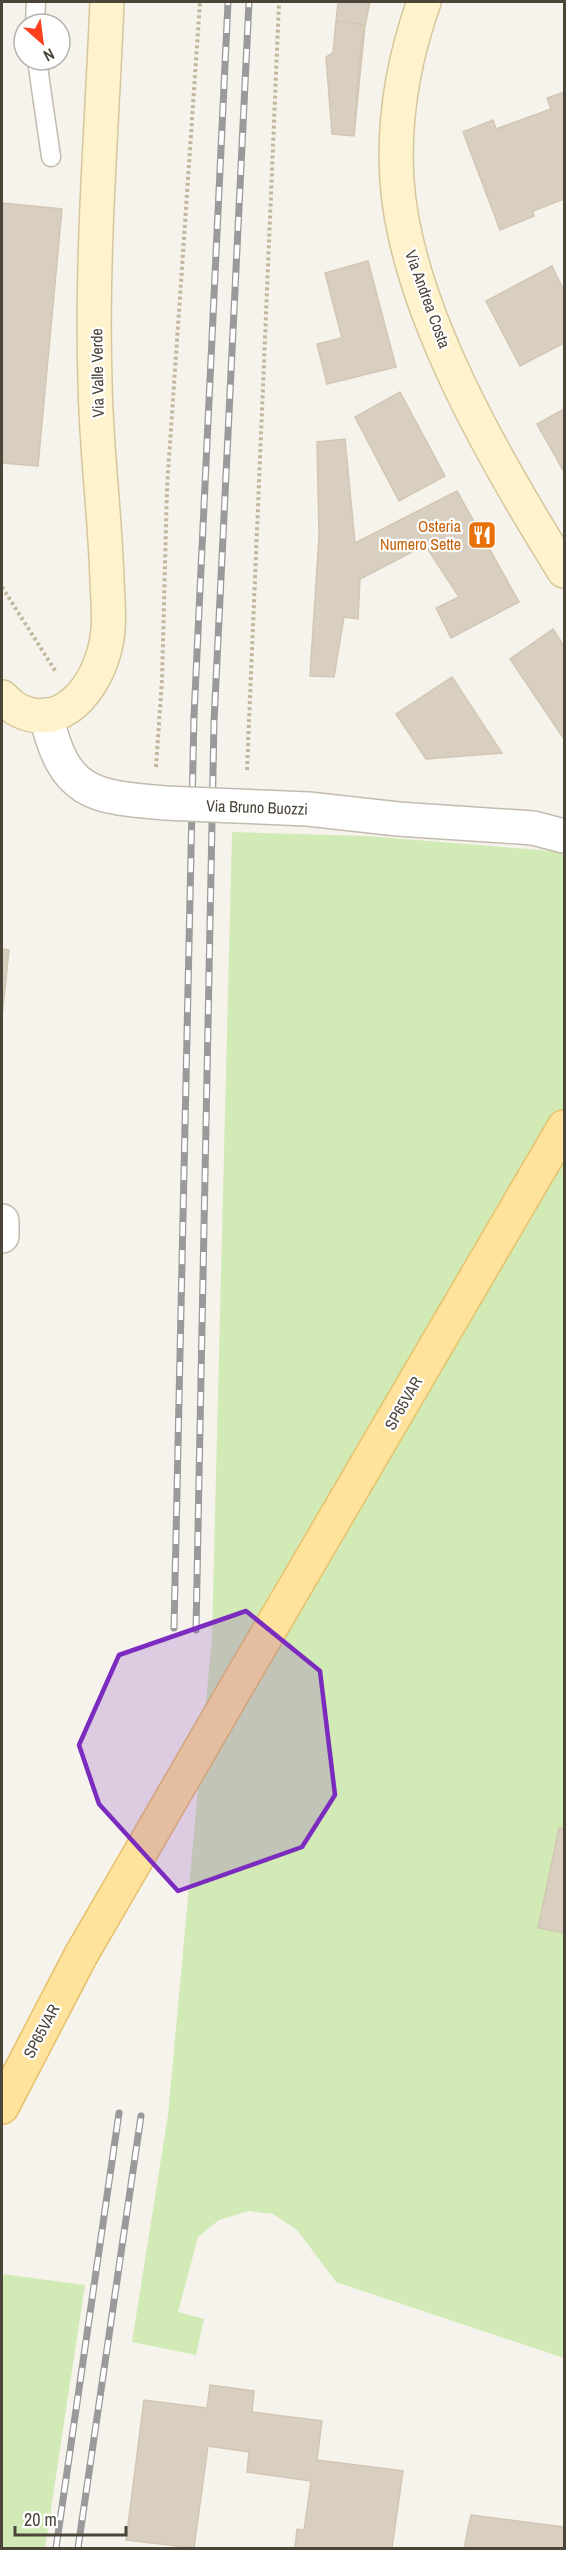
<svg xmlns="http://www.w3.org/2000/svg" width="566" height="2550" viewBox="0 0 566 2550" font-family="'Archivo Narrow',sans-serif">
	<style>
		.green { fill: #d2eab5 }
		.building { fill: #d8cfc1; stroke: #d3c7b4; stroke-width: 1.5 }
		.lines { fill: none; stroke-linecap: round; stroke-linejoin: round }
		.lane-casing { stroke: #c2bbae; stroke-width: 21 }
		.street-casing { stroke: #c2bbae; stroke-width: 36 }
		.secondary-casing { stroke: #d6c79b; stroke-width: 36 }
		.primary-casing { stroke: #e6c16a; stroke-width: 36 }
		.path { stroke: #c4b79f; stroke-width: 4; stroke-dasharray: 3 3; stroke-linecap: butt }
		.lane { stroke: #fff; stroke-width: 18 }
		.street { stroke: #fff; stroke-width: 33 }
		.secondary { stroke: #fff3cd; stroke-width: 33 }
		.primary { stroke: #ffe39c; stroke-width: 33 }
		.rail-casing { stroke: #9a9a9a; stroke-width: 7 }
		.rail { stroke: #fff; stroke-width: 4.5; stroke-dasharray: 14; stroke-linecap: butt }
		.street-bridge-casing { stroke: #c2bbae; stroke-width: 36; stroke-linecap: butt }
		.primary-bridge-casing { stroke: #e6c16a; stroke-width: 36; stroke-linecap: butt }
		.street-bridge { stroke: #fff; stroke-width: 33 }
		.primary-bridge { stroke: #ffe39c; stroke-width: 33 }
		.marked { fill: #7b2cbf; fill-opacity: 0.2; stroke: #7b2cbf; stroke-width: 4.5; stroke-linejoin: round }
		.labels { text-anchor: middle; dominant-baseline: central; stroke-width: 4.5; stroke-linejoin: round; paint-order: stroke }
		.street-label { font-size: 16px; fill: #4b4439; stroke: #fff }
		.food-label { font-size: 16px; fill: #c56008; stroke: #fff; text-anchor: end }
	</style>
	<rect width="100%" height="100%" fill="#f6f3ec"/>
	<path class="green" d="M232 832 367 836 564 852V2358L336 2282 297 2230 273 2214 249 2211 219 2220 198 2237 178 2312 204 2319 196 2355 132 2342 168 2115 212 1637Z
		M2 2274 85 2285 45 2548H2Z"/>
	<path class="building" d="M338 2H370L361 45 354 136 332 134 326 57 333 53Z
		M338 2H370L365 25 336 21Z
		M336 21 365 25 354 136 332 134 326 57 333 53Z
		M564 92V199L533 211 534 216 500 230 463 132 493 120 496 129 551 109 547 98Z
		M2 203 62 209 38 466 2 463Z
		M368 261 396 367 327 384 317 344 342 338 325 273Z
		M552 266 564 291V343L520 366 486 301Z
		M400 392 445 476 399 501 355 417Z
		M564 409V472L537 424Z
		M345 439 355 543 457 491 519 602 451 638 436 608 459 597 425 545 360 579 358 619 344 617 334 677 310 676 319 536 317 442Z
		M553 629 564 646V739L510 659Z
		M452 677 502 753 426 759 396 714Z
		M2 949 9 950 2 1017Z
		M559 1828 564 1829V1933L538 1928Z
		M210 2385 254 2391 252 2412 322 2421 317 2460 403 2471 392 2548H295L297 2529 304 2530 311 2481 247 2472 249 2452 208 2446 194 2548 126 2540 144 2400 207 2408Z
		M471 2515 564 2527V2548H464Z"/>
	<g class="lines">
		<g class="lane-casing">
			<path id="lane" d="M35 24 36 2
				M37 60 51 157"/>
		</g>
		<g class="street-casing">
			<path id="street" d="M46 715C64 794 91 797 165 803
				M237 806 308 809 398 819 533 828 564 836
				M2 1221V1236"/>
		</g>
		<g class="secondary-casing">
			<path id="secondary" d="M424 2C404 58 393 120 397 181 406 309 497 464 564 571
				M2 697C7 702 13 708 20 711 63 731 94 688 104 652 111 629 108 604 107 580 105 514 96 448 95 382 91 256 102 127 107 2"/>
		</g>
		<g class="primary-casing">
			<path id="primary" d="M241 1679 564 1127
				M2 2107 81 1955"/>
		</g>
		<path class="path" d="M2 587 56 672
			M156 767 162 680 167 488 200 2
			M247 770 279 2"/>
		<use href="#lane" class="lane"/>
		<use href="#street" class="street"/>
		<use href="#secondary" class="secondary"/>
		<use href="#primary" class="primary"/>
		<g class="rail-casing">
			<path id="rail" d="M174 1628 194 716 228 2
				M196 1630 214 722 249 2
				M56 2548 119 2113
				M78 2548 141 2116"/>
		</g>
		<use href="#rail" class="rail"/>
		<g class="street-bridge-casing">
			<path id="street-bridge" d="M165 803 237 806"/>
		</g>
		<g class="primary-bridge-casing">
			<path id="primary-bridge" d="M81 1955 241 1679"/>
		</g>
		<use href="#street-bridge" class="street-bridge"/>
		<use href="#primary-bridge" class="primary-bridge"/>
	</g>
	<path class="marked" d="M246 1611 320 1671 335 1795 302 1847 178 1891 99 1804 79 1745 119 1655Z"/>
	<defs>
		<g id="restaurant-square" transform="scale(1.5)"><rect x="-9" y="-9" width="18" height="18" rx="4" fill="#e8710a" stroke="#fff"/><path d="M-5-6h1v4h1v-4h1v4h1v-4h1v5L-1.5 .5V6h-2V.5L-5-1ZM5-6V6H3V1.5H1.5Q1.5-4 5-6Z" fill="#fff"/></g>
	</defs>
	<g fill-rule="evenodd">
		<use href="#restaurant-square" x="482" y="535"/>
	</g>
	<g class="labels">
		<g class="street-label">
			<text transform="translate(428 299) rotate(70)">Via Andrea Costa</text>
			<text transform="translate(97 373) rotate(-91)">Via Valle Verde</text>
			<text transform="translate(257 807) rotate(2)">Via Bruno Buozzi</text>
			<text transform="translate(403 1403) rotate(-60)">SP65VAR</text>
			<text transform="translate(41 2031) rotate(-62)">SP65VAR</text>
		</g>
		<g class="food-label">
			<text x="461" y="526">Osteria<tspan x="461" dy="18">Numero Sette</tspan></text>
		</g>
	</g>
	<rect width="566" height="2550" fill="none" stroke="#4b4439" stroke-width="6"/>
	<g transform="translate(42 42) rotate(152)"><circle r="28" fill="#ffffff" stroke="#b7b4b0" stroke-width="1.5"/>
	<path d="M0-4.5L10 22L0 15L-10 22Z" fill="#fc3f1d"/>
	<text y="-9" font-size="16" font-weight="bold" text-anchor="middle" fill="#4b4439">N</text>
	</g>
	<path d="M15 2526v9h111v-9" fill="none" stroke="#4b4439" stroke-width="3"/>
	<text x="24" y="2526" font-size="18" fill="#4b4439" stroke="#ffffff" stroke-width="4.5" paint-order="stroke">20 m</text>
</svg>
